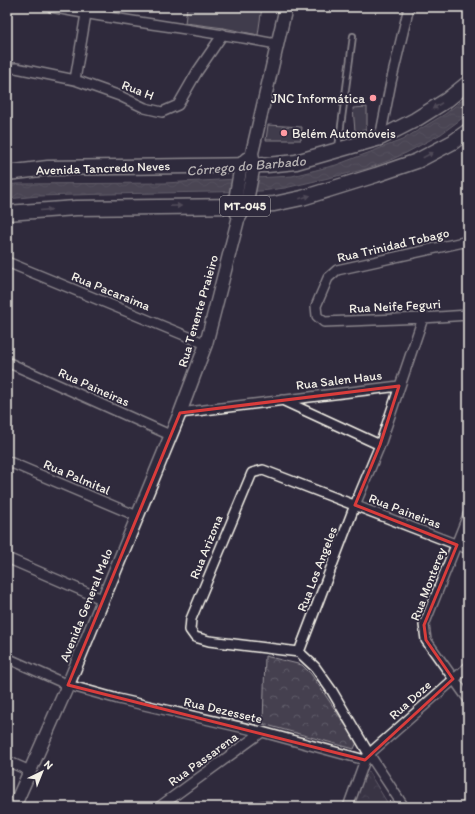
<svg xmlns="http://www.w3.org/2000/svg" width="475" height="814" viewBox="0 0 475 814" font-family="Itim,sans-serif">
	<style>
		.park { fill: url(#park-crowns); stroke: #9c989c }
		.water { fill: url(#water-waves); stroke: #a19ea0 }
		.building { fill: #56525f; stroke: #f4f1e8 }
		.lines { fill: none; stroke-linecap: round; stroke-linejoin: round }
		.lane-casing { stroke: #f4f1e8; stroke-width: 8 }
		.street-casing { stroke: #f4f1e8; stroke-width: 12 }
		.secondary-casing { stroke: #f4f1e8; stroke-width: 15 }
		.primary-casing { stroke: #f4f1e8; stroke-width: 17 }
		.lane { stroke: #2f2a3d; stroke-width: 4.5 }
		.street { stroke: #2f2a3d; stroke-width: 9 }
		.secondary { stroke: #2f2a3d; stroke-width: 12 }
		.primary { stroke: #2f2a3d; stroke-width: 14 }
		.oneway { fill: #747079 }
		.marked { fill: none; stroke: #d93c3b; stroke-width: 3; stroke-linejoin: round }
		.poi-dot { fill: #ff9aa2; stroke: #2f2a3d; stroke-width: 1.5 }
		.labels { text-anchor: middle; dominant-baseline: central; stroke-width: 3.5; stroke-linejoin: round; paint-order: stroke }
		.shield { fill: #2f2a3d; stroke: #b9b5b5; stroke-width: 1 }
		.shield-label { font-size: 12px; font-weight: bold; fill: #f4f1e8 }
		.street-label { font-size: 13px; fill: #f4f1e8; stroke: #2f2a3d }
		.poi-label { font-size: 13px; fill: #f4f1e8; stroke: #2f2a3d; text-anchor: end }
		.water-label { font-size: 14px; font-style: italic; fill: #b6b2b2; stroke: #2f2a3d }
	</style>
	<defs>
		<pattern id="park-crowns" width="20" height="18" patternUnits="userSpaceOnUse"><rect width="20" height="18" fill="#454050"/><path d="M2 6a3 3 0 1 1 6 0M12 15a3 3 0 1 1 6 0" fill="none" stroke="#605c69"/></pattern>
		<pattern id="water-waves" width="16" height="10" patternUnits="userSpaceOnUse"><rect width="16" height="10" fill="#6a6670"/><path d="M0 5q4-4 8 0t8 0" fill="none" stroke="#807c84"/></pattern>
	</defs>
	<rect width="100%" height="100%" fill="#2f2a3d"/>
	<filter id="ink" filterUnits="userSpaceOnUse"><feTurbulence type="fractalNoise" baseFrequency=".025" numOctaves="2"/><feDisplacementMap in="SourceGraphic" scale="8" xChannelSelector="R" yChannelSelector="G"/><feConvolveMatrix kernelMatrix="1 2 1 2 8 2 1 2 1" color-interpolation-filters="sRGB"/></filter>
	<g filter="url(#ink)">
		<path class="park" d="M265 656 302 665 311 674 357 742 354 749 263 724Z
			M366 768 390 807H366L352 804Z"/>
		<path class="water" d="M468 96V114L441 134 406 153 388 161 366 169 350 173 285 188 261 191 108 194 39 196 7 199V185L16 184 164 183 292 176 336 165 402 140 445 114Z"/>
		<path class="building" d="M187 7H262L258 35 224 28 185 23Z
			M367 107V126H366V130L355 131 353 108Z
			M268 125 302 127 301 140H266Z"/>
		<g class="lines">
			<g class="lane-casing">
				<path id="lane" d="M338 148 353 36"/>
			</g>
			<g class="street-casing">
				<path id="street" d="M51 7C126 22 202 30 277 44
					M7 69 16 68 75 80 120 96 145 108 162 112 178 105 197 72 223 34
					M75 80 86 14
					M380 138 391 82 409 7
					M468 241 337 270 328 278 316 306 317 316 324 322 423 318 468 315
					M7 262 206 344
					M7 362 170 435
					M282 400 380 445
					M180 413 399 386
					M7 461 137 516
					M468 515 424 625 426 640 468 699
					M7 558 104 600
					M299 652 209 641 195 637 190 630 191 619 252 473 263 470 468 549
					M7 658 68 685 118 699 262 732 365 760 369 754 468 667
					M7 761 30 771
					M159 807 262 732
					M258 807 264 806 274 807
					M348 807 365 760
					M404 807 369 754 332 691 315 667 299 652 355 505 380 445 423 318"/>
			</g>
			<g class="secondary-casing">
				<path id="secondary" d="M237 214 234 206 241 165 246 159
					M14 807 68 685 180 413 206 344 238 220 246 206 254 165 252 153 286 7"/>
			</g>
			<g class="primary-casing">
				<path id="primary" d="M7 173 48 168 267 165 296 162 380 138 415 120 447 100 468 83
					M7 213 76 208 241 206 274 204 302 198 376 175 417 161 453 142 468 131"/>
			</g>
			<use href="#lane" class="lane"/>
			<use href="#street" class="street"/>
			<use href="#secondary" class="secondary"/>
			<use href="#primary" class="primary"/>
		</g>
		<defs><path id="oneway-solid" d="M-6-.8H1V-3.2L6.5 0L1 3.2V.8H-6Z"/></defs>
		<g class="oneway">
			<use href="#oneway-solid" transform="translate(437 106) rotate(147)"/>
			<use href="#oneway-solid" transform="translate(428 155) rotate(-28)"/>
			<use href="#oneway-solid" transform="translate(305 197) rotate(-16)"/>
			<use href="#oneway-solid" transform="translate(176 206) rotate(-1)"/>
			<use href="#oneway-solid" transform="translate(46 210) rotate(-5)"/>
		</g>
	</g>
	<path d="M0 0H475V814H0ZM399 386 380 445 355 505 457 545 424 625 426 640 453 679 365 760 68 685 180 413Z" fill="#2f2a3d" fill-opacity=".55" fill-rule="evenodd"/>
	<path class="marked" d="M399 386 380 445 355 505 457 545 424 625 426 640 453 679 365 760 68 685 180 413Z"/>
	<g class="poi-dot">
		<circle cx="373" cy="98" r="4"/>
		<circle cx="284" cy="133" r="4"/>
	</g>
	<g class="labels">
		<rect class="shield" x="220" y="196" width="50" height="20" rx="3"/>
		<g class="shield-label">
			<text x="245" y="206">MT-045</text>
		</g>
		<g class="street-label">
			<text transform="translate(138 90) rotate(21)">Rua H</text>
			<text transform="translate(103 168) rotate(-2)">Avenida Tancredo Neves</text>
			<text transform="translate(393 245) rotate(-13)">Rua Trinidad Tobago</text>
			<text transform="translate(111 291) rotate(22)">Rua Pacaraima</text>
			<text transform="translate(395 306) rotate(-3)">Rua Neife Feguri</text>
			<text transform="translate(198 311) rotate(-74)">Rua Tenente Praieiro</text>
			<text transform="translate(339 380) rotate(-7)">Rua Salen Haus</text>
			<text transform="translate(94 387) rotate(24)">Rua Paineiras</text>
			<text transform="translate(77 477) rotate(23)">Rua Palmital</text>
			<text transform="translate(405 511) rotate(21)">Rua Paineiras</text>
			<text transform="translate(206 547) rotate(-68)">Rua Arizona</text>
			<text transform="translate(317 569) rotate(-69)">Rua Los Angeles</text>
			<text transform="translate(428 584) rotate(-69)">Rua Monterey</text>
			<text transform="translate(86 605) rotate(-68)">Avenida General Melo</text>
			<text transform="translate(410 700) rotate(-42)">Rua Doze</text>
			<text transform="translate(223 710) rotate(13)">Rua Dezessete</text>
			<text transform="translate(203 759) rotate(-36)">Rua Passarena</text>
		</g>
		<g class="poi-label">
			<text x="365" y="98">JNC Informática</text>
			<text x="292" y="133" text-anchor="start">Belém Automóveis</text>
		</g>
		<g class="water-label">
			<text transform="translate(246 166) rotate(-5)">Córrego do Barbado</text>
		</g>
	</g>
	<rect width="475" height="814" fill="none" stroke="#2f2a3d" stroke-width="24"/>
	<rect x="12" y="12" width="451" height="790" fill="none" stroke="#f4f1e8" stroke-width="1.5" filter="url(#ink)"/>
	<g transform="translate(42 772) rotate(43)" stroke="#2f2a3d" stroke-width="3" paint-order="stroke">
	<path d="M0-3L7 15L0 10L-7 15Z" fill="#f4f1e8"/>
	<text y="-6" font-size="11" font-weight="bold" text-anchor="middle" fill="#f4f1e8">N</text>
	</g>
</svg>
